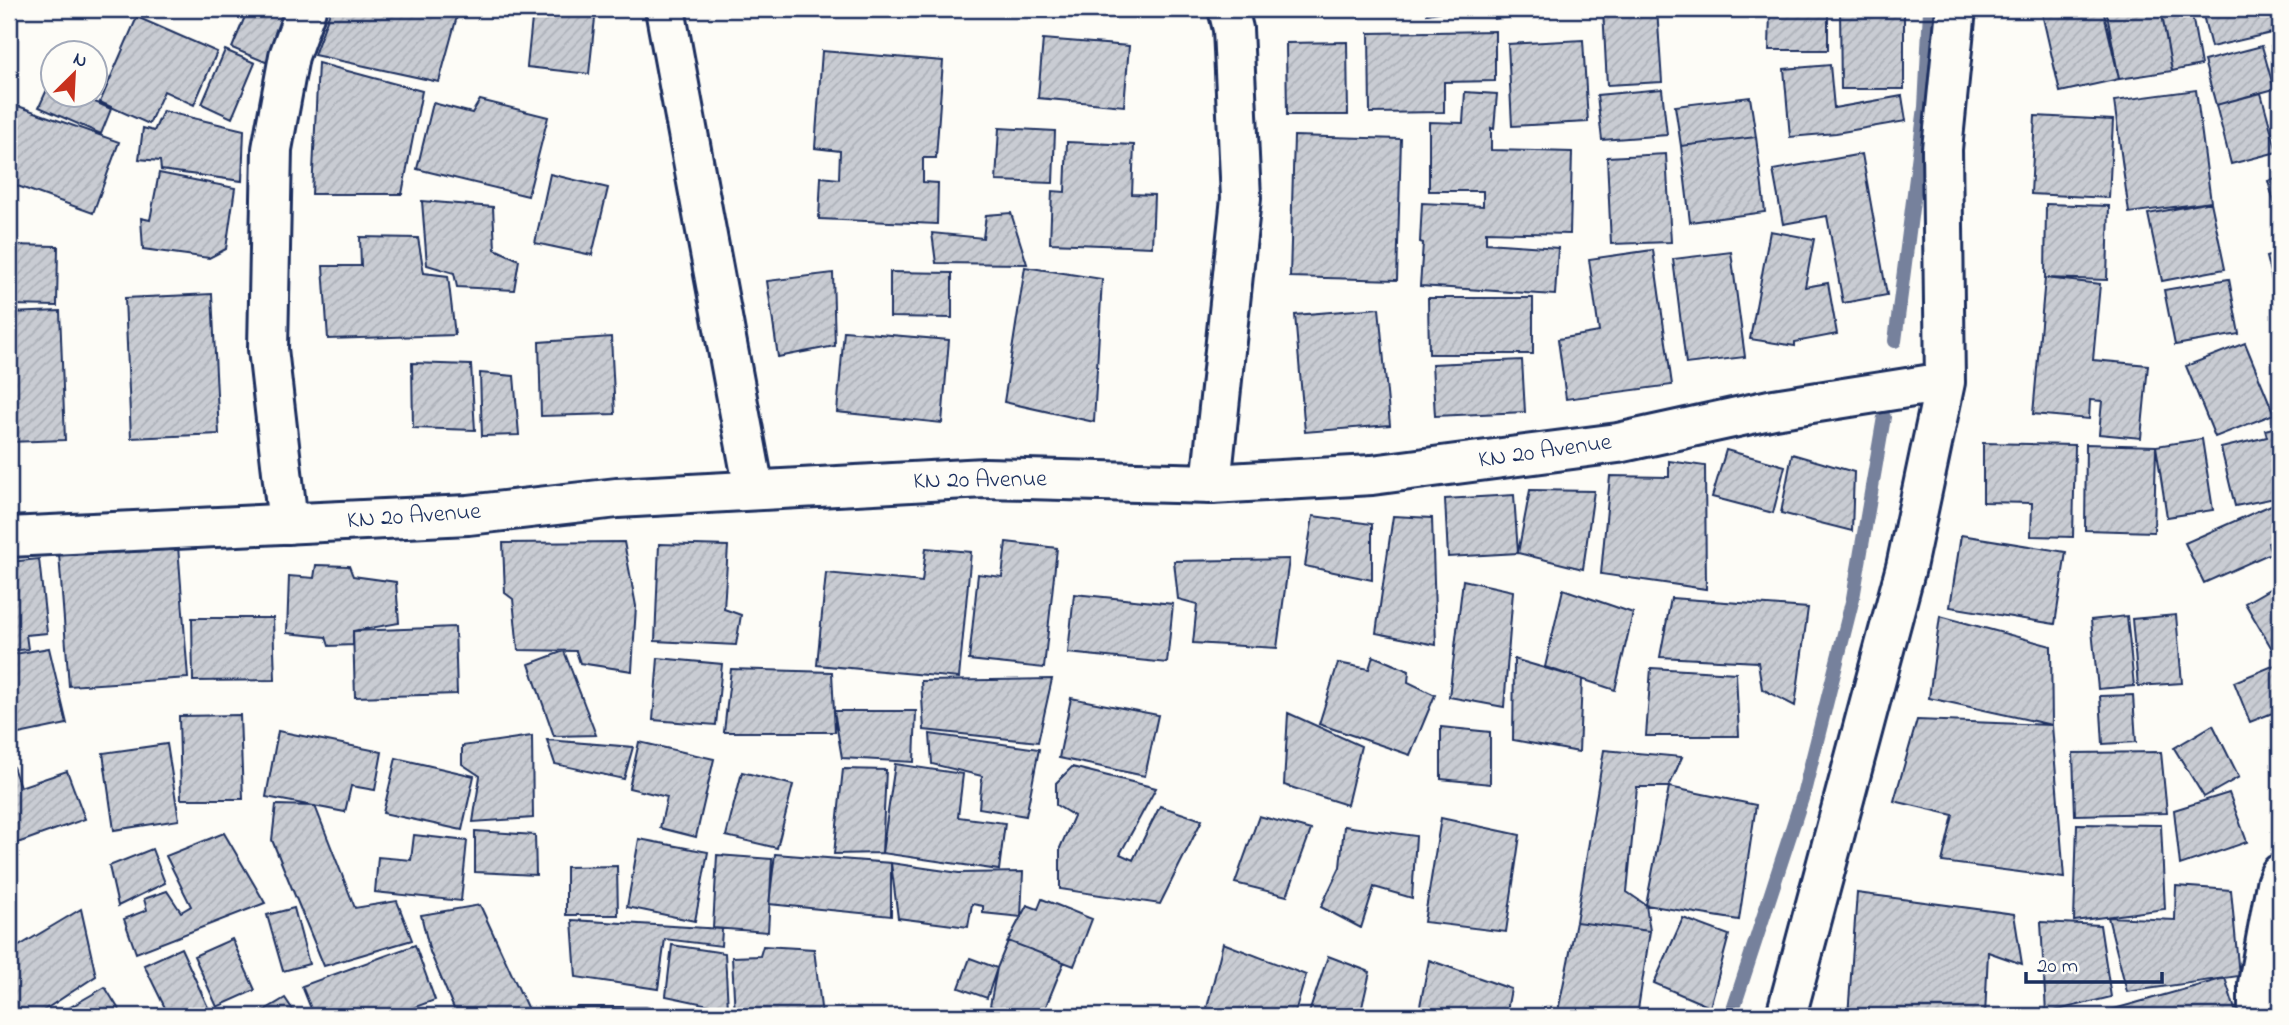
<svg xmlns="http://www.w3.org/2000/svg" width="2289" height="1025" viewBox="0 0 2289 1025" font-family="'Indie Flower',sans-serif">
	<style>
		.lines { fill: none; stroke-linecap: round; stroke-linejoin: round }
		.stream { stroke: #76819c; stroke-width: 14 }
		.building { fill: url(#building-hatch); stroke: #1b2f5e; stroke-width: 2 }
		.street-casing { stroke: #1b2f5e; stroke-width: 44 }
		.secondary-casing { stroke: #1b2f5e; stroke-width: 44 }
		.street { stroke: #fdfcf7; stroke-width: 38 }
		.secondary { stroke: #fdfcf7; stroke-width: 38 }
		.labels { text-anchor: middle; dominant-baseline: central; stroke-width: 6; stroke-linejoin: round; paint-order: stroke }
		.street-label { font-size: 24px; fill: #1b2f5e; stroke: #fdfcf7 }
	</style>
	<defs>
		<pattern id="building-hatch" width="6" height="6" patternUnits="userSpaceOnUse" patternTransform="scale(1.75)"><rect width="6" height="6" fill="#c9ccd3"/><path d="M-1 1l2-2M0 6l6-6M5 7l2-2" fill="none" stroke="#acb0b8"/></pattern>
	</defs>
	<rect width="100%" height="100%" fill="#fdfcf7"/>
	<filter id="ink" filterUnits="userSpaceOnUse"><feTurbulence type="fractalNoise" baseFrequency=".0143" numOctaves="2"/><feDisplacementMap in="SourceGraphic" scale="14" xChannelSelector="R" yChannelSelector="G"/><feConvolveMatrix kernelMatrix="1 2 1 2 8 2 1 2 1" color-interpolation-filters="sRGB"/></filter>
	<g filter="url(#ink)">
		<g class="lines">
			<path class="stream" d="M1895 341 1925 107 1930 9
				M1731 1016 1804 792 1853 598 1884 417"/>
		</g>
		<path class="building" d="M248 9H281L296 15 275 66 232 48Z
			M331 9H459L439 82 314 55Z
			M533 9H596L589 74 527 67Z
			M1071 9H1129V11L1071 12Z
			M1426 9H1456L1427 14Z
			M1492 9H1532V14L1494 19Z
			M1603 9H1657L1662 82 1607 85Z
			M1770 9H1828V50H1769Z
			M1840 9H1904V89H1841Z
			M2041 9H2103L2119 79 2060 92Z
			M2106 9H2161L2172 71 2119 79Z
			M2161 9H2191L2201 65 2172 71Z
			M2212 9H2275L2280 31 2211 47 2202 11Z
			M137 17 217 52 194 105 164 91 149 124 100 102Z
			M1495 31V81L1444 82V112L1370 113 1369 33Z
			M1043 39 1129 46 1124 106 1038 98Z
			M1583 40 1588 122 1512 126 1508 44Z
			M1347 42 1348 115H1287L1286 43Z
			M2280 45V100H2279L2271 46Z
			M2262 46 2274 89 2216 105 2204 61Z
			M225 50 255 63 232 118 202 104Z
			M822 51 943 61 936 158H923V182L938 183 937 224 819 219 821 177 839 179 840 151 815 148Z
			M318 63 422 91 402 194H312Z
			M1830 65 1834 108 1902 96 1906 121 1836 133 1790 137 1784 69Z
			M50 83 52 84V94H77L111 109 101 134 39 107Z
			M1662 89 1667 135 1602 140 1597 95Z
			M2196 90 2211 202 2129 213 2114 101Z
			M1465 92 1497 94 1494 129 1491 128V150L1572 152 1570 234 1486 232V243L1558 248 1555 295 1420 286 1423 243 1420 242 1422 203 1483 206V191H1429V122L1463 123Z
			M2261 93 2277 152 2231 164 2216 105Z
			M1750 97 1756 137 1681 146 1675 106Z
			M480 100 548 117 528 196 417 169 433 103 472 113Z
			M18 106 119 142 93 213 9 183V131Z
			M163 111 244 130 242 181 161 170 160 161 139 159 143 128 154 131Z
			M2035 116 2113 120 2109 198 2031 194Z
			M999 128 1055 131 1053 183 996 181Z
			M1294 136 1401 139 1397 280 1290 277Z
			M1756 137 1765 212 1690 222 1681 146Z
			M1067 142 1134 145 1132 194 1154 195 1152 247 1050 243 1052 191 1065 192Z
			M1666 154 1671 242 1611 244 1607 157Z
			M1862 154 1887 295 1843 303 1827 216 1783 224 1773 170Z
			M159 173 235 188 226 249 209 258 143 249 141 218 150 220Z
			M550 174 608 188 592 255 535 243Z
			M2280 178V223L2268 181Z
			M422 201 493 207 495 249 519 260 514 290 457 287 454 273 427 265Z
			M2211 202 2225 269 2162 281 2148 214Z
			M2046 204 2109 206 2107 280 2045 278Z
			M1011 213 1027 264 936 263 932 233 983 238 986 215Z
			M1770 231 1814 239 1805 287 1828 283 1837 334 1795 342V346L1750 339Z
			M360 237 418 238 424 273 448 276 455 335 328 339 323 266H361Z
			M9 245 58 246 57 306 9 305Z
			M1653 250 1672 385 1566 399 1558 339 1599 332 1589 259Z
			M1731 252 1745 357 1686 364 1673 259Z
			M2280 253V299L2277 300 2266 257Z
			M1025 267 1102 279 1094 422 1004 402Z
			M890 272 952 273V318L890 317Z
			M833 273 835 346 778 357 767 281Z
			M2045 278 2100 284 2093 360 2148 365 2141 438 2099 434 2102 401 2090 400 2089 419 2033 414Z
			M2229 279 2239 334 2175 345 2164 290Z
			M212 294 219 434 131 438 125 298Z
			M1428 298H1533V354H1429Z
			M1379 308 1390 425 1305 432 1295 315Z
			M60 311 65 440 9 442V313Z
			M844 331 949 340 942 423 837 412Z
			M611 337 615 414 541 416 539 342Z
			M2245 343 2274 414 2215 437 2186 366Z
			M1522 360 1525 412 1435 416 1432 364Z
			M412 363 471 365 475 430 413 428Z
			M480 373 514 376 519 435 482 436Z
			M2280 426V469H2278L2280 497 2235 506 2221 448 2267 437 2265 430Z
			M2202 439 2213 510 2167 517 2156 446Z
			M1983 443 2075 445 2073 537 2031 536 2032 503 1983 502Z
			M2086 444 2156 446 2154 532 2085 530Z
			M1726 450 1785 466 1773 513 1712 497Z
			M1792 454 1854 472 1852 531 1781 513Z
			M1669 461 1705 466 1706 589 1601 574 1610 476 1669 477Z
			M1530 490 1594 491 1583 569 1518 553Z
			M1514 495 1518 553 1448 557 1445 499Z
			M2280 501V538L2268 543 2271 553 2204 583 2185 543Z
			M1313 516 1372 524V580L1305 566Z
			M1393 516 1432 518 1436 645 1376 633Z
			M1961 535 2066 552 2055 624 1950 607Z
			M624 542 636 606 632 671 580 663 576 651 518 650 513 599 505 593 503 543Z
			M1006 542 1057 548 1044 668 969 660 978 574 1002 577Z
			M659 544 728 546 724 609 741 615 736 645 655 641Z
			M178 546 188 678 69 686 59 554Z
			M926 548 971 552 959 678 817 665 826 573 922 582Z
			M39 559 47 633 26 635 28 649 9 651V562Z
			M1289 559 1277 648 1193 643 1197 604 1178 599 1174 561Z
			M316 565 349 566 353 576 396 582 399 623 353 631V645L329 646 326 637 287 633 289 576 314 578Z
			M1463 580 1513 591 1504 707 1449 697Z
			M2280 583V658L2278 659 2245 603Z
			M1563 589 1633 613 1615 690 1545 667Z
			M1074 594 1173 604 1167 663 1068 653Z
			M1671 598 1808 608 1795 706 1762 689 1758 662 1660 657Z
			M2176 615 2182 683 2138 686 2132 619Z
			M1940 616 2051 646 2052 725 1929 698Z
			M2127 616 2134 686 2098 689 2091 620Z
			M192 618H273L275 680 193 681Z
			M455 627 457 694 355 697 353 631Z
			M49 648 67 724 9 736V655Z
			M564 651 596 735 554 736 529 664Z
			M1373 656 1409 671 1408 682 1435 695 1410 755 1319 724 1338 663 1369 669Z
			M658 658 722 664 716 725 653 720Z
			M1514 659 1582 679 1579 752 1513 740Z
			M2280 663V710L2250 722 2234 682Z
			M1651 668 1736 673 1739 736H1646Z
			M731 669 832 672 835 732H724Z
			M1052 679 1038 742 924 730 921 681Z
			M2133 695 2136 742 2103 744 2100 696Z
			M1071 698 1158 715 1145 776 1059 758Z
			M834 711H916L914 762 842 758Z
			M1288 713 1361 746 1347 805 1284 785Z
			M240 715 243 799H181L179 716Z
			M1917 720 2052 725 2064 878 1942 862 1953 815 1894 801Z
			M2213 725 2239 777 2204 797 2174 748Z
			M1441 727 1490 732V784L1441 779Z
			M278 731 382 752 375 790 351 786 345 812 266 797Z
			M930 734 1039 749 1026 816 979 808 982 776 932 764Z
			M532 736 533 818 473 822 480 776 462 764V746Z
			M547 740 633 747 624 779 555 764Z
			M639 742 714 759 696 837 660 828 667 797 629 788Z
			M167 744 179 820 114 830 103 753Z
			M1604 750 1682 757 1669 787H1637L1627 892 1646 905 1650 931 1576 922Z
			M2161 752 2167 813 2075 815 2073 753Z
			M9 755 20 787 67 771 85 819 9 846Z
			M396 758 474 776 462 830 383 813Z
			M895 764 963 774 958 817 1005 823 999 870 882 853Z
			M1072 767 1156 788 1120 854 1133 860 1160 806 1202 820 1160 904 1060 889V848L1074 816 1056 805V783Z
			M843 769 886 770 882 853 834 854Z
			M742 772 793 785 777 848 726 836Z
			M1669 787 1756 805 1739 920 1646 905Z
			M2229 793 2247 842 2180 865 2174 810Z
			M276 805 315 806 355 908 397 901 412 940 324 966 272 840Z
			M1259 816 1311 830 1287 896 1235 883Z
			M1441 818 1520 835 1506 932 1424 922Z
			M2077 824 2161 825 2165 909 2074 921Z
			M1344 826 1416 836 1412 898 1374 887 1361 928 1321 907 1340 867Z
			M475 831 535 835 536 875 475 872Z
			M224 833 265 903 136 953 124 919 147 910 144 899 167 891 181 912 191 906 166 856Z
			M414 835 467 841 461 901 375 892 378 857 411 860Z
			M639 839 708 852 695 921 627 907Z
			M152 849 165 883 118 906 109 866Z
			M775 854 891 863V916L769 904Z
			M717 855 772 859 768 932 713 928Z
			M891 863 959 873 1023 872 1021 917 983 913V906L972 904 968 927 898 918Z
			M617 866 618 915H566V867Z
			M2176 886 2231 890 2239 976 2127 992 2108 917 2175 920Z
			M1857 893 2014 914 2022 964 1988 952 1985 1016H1848Z
			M1042 899 1092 919 1074 966 1008 941 1027 905 1038 909Z
			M480 905 531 1016H457L430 952 421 915Z
			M294 908 309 964 283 971 267 915Z
			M81 909 96 976 35 1016H9V952Z
			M1683 918 1729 935 1710 1007 1654 983Z
			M572 920 722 929 721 946 665 939 658 989 576 977Z
			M1576 922 1650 931 1637 1016H1557Z
			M2041 922 2100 925 2111 997 2046 1013Z
			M232 939 255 990 217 1007 194 956Z
			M1008 941 1064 962 1042 1016H1026L990 1006 997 968Z
			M1223 943 1306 975 1294 1016H1205Z
			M415 945 435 1000 390 1016H314L302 986Z
			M672 945 725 953 728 1009 666 996Z
			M763 946 814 949 822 1016H735L732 957 760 956Z
			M181 948 212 1016H169L144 965Z
			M1328 956 1370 972 1360 1016H1308Z
			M970 958 997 968 987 998 959 988Z
			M1429 960 1511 989 1506 1016H1418Z
			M2225 978 2237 1016H2089Z
			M105 987 123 1016H55Z
			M285 998 297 1016H255Z
			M576 1007H646L668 1016H575Z"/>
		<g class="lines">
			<g class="street-casing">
				<path id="street" d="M665 9 754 490
					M1211 484 1241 198 1233 29 1228 9
					M288 524 268 349 272 149 289 56 306 9
					M2258 1016V984L2276 884 2280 874"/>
			</g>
			<g class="secondary-casing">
				<path id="secondary" d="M9 537 468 515 617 498 985 478 1211 484 1372 475 1618 443 1774 409 1945 382
					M1786 1016 1906 567 1945 382 1942 149 1956 9"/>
			</g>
			<use href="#street" class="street"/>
			<use href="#secondary" class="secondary"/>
		</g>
	</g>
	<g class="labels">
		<g class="street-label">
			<text transform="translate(1545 452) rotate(-8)">KN 20 Avenue</text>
			<text transform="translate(980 481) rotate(-1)">KN 20 Avenue</text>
			<text transform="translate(414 517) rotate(-4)">KN 20 Avenue</text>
		</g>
	</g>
	<rect width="2289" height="1025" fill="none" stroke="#fdfcf7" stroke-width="35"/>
	<rect x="18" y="18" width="2254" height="990" fill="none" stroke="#1b2f5e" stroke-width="2.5" filter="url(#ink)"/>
	<g transform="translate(74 74) rotate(24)"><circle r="33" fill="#fdfcf7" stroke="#a3aaba" stroke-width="2"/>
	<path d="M0-5L12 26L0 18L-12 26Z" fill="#c8321e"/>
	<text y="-10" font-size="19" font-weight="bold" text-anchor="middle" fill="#1b2f5e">N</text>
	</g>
	<path d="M2026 972v10h136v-10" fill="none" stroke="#1b2f5e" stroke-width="3.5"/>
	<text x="2037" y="972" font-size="21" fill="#1b2f5e" stroke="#fdfcf7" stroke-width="5" paint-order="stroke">20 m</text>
</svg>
